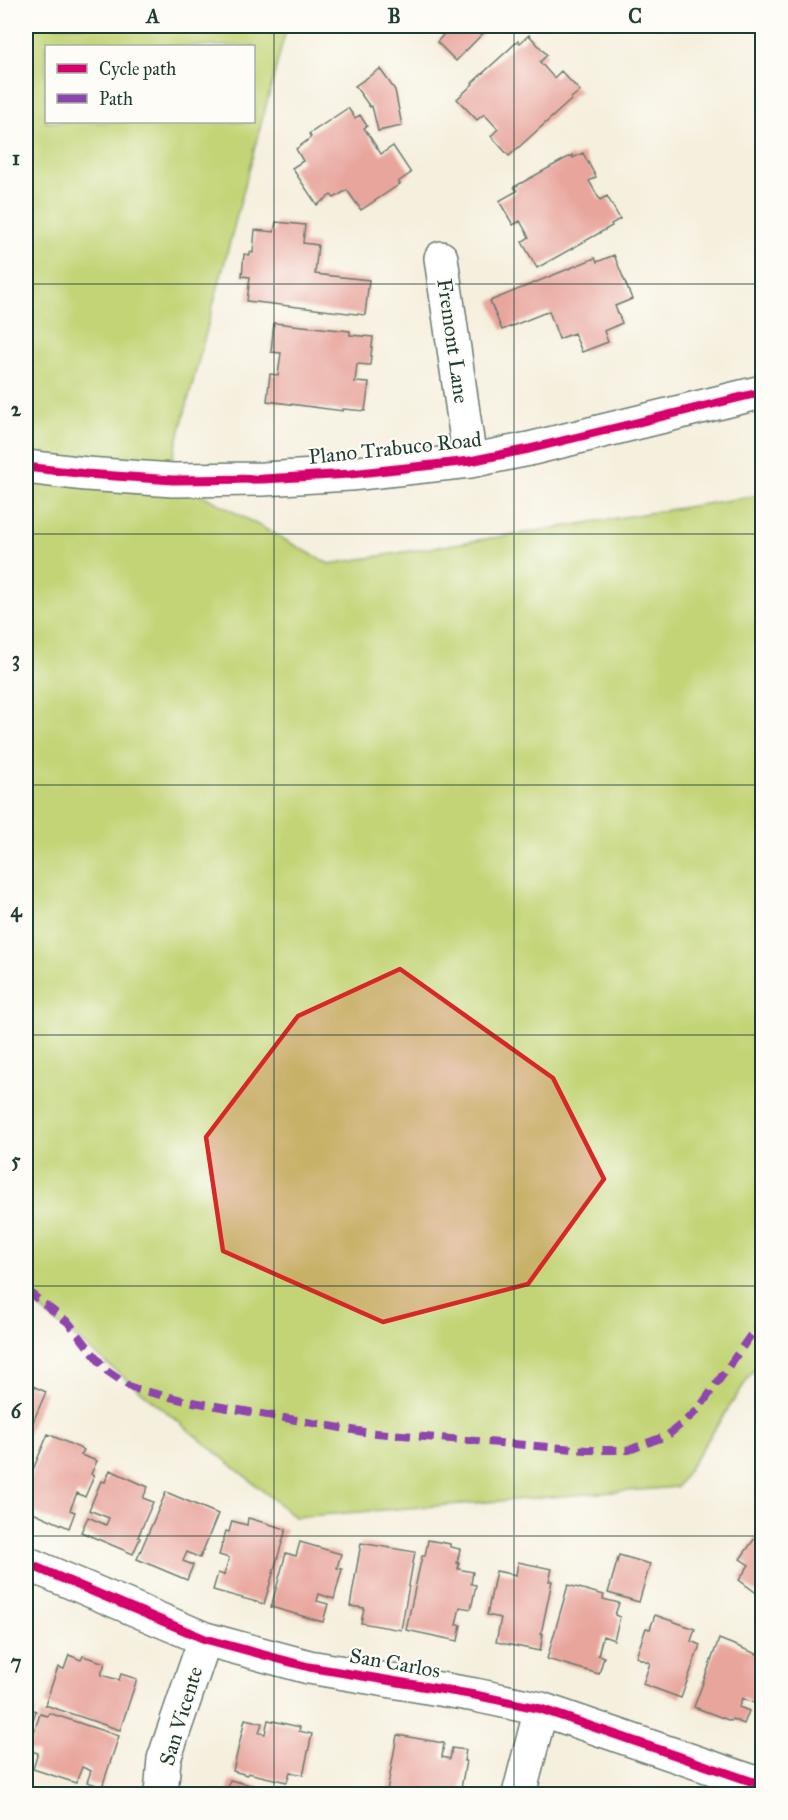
<svg xmlns="http://www.w3.org/2000/svg" width="788" height="1820" viewBox="0 0 788 1820" font-family="'IM FELL Great Primer',serif">
	<style>
		.green { fill: #c2d476; stroke: #708855; stroke-width: 1.5; fill-rule: evenodd }
		.building { fill: #e8a59c }
		.lines { fill: none; stroke-linecap: round; stroke-linejoin: round }
		.minor-casing { stroke: #6a7b6f; stroke-width: 36 }
		.minor { stroke: #fff; stroke-width: 33 }
		.quiet { stroke: #8e44ad; stroke-width: 8; stroke-dasharray: 15 8; stroke-linecap: butt }
		.cycleway-casing { stroke: #fdfcf7; stroke-width: 13 }
		.cycleway { stroke: #d6006c; stroke-width: 9 }
		.marked { fill: #d62828; fill-opacity: 0.2; stroke: #d62828; stroke-width: 4.5; stroke-linejoin: round }
		.grid { fill: none; stroke: #1f3d34; stroke-width: 1.5; stroke-opacity: 0.55 }
		.labels { text-anchor: middle; dominant-baseline: central; stroke-width: 4.5; stroke-linejoin: round; paint-order: stroke }
		.street-label { font-size: 21px; fill: #1f3d34; stroke: #fdfcf7 }
		.neatline { fill: none; stroke: #1f3d34; stroke-width: 2 }
		.grid-label { font-size: 20px; text-anchor: middle; font-weight: bold; fill: #1f3d34 }
	</style>
	<rect width="100%" height="100%" fill="#fdfcf7"/>
	<filter id="ink" filterUnits="userSpaceOnUse"><feTurbulence type="fractalNoise" baseFrequency=".0167" numOctaves="2"/><feDisplacementMap in="SourceGraphic" scale="12" xChannelSelector="R" yChannelSelector="G"/><feConvolveMatrix kernelMatrix="1 2 1 2 8 2 1 2 1" color-interpolation-filters="sRGB"/></filter>
	<filter id="wash" filterUnits="userSpaceOnUse"><feTurbulence type="fractalNoise" baseFrequency=".008" numOctaves="4" result="noise"/><feDisplacementMap in="SourceGraphic" scale="24" xChannelSelector="R" yChannelSelector="G"/><feGaussianBlur stdDeviation="1.35" result="paint"/><feColorMatrix in="noise" values="0 0 0 0 0 0 0 0 0 0 0 0 0 0 0 0 0 1.4 0 .05"/><feComposite in="paint" operator="in"/></filter>
	<g filter="url(#wash)">
		<rect width="100%" height="100%" fill="#f5efdd"/>
		<path class="green" d="M26 26H287L168 476 329 564 762 495V1357L677 1487 295 1517 29 1300H26ZM46 46H254V122H46Z"/>
		<g id="blocks">
			<path class="building" d="M433 26H490L456 61 437 42 443 35Z
				M529 35 547 55 540 62 554 78 561 71 580 91 571 98V100L509 156 491 136 498 129 484 114 477 120 457 99 473 84 472 83 518 41 520 43Z
				M380 69 395 90 402 126 378 131 372 106 370 107 355 86Z
				M348 108 355 118 360 115 367 126 364 128 381 154 393 146 411 173 398 182 400 184 361 210 347 190 334 198 331 195 317 205 292 168 303 161 296 149 308 140 311 137 309 134Z
				M583 153 596 177 589 181 600 200 607 196 620 219 611 224 612 226 537 268 522 242 529 237 520 221 513 225 499 201 517 191 514 187 572 155 573 158Z
				M276 222 305 225 303 243 318 245 315 274 369 280 365 315 247 301 250 277 242 276 244 254 250 255V252L253 253 255 230 274 232Z
				M614 255 632 299 615 306 622 323 604 331 608 342 582 352 574 333 559 339 549 311 502 330 490 301 595 258 597 262Z
				M274 323 350 331V335L373 337 370 365 357 364 355 382 369 383 365 411 343 409V411L267 401 270 374 278 375 281 353 271 352Z
				M26 1383 46 1392 26 1438Z
				M48 1434 84 1450 81 1455 97 1461 91 1474 94 1476 85 1497 77 1493 70 1510 75 1512 69 1528 26 1509V1486Z
				M110 1470 148 1487 143 1498 153 1502 138 1537 140 1538 133 1554 81 1532 88 1517 106 1525 109 1518 89 1510 101 1481 105 1482Z
				M166 1492 218 1514 200 1558 187 1552 183 1561 193 1565 187 1580 137 1559Z
				M248 1518 286 1529 264 1604 213 1590 218 1573 224 1575 229 1558 219 1555 226 1531 229 1532 232 1521 247 1525Z
				M762 1528V1597L739 1580 749 1565 740 1559Z
				M428 1540 450 1544V1547L460 1549 457 1563H459L458 1569 473 1572 471 1584 476 1585 471 1609 460 1607 456 1625H461L458 1641 406 1630 422 1556H425Z
				M300 1542 341 1554 337 1568 342 1569 334 1599 319 1594 317 1601 328 1604 323 1622 271 1607 286 1553 296 1556Z
				M361 1543 415 1552 401 1630 361 1623 364 1608 350 1606Z
				M619 1555 650 1564 639 1602 608 1593Z
				M518 1562 552 1569 549 1581H552L541 1634H543L540 1651 496 1642 501 1618 487 1615 496 1571 516 1575Z
				M568 1585 604 1595 603 1599 619 1603 615 1615 620 1617 614 1640 603 1636 598 1655 604 1657 599 1674 547 1659Z
				M655 1615 695 1629 691 1641 700 1645 681 1698 643 1684 650 1663 636 1657 646 1628 650 1629Z
				M719 1639 762 1656V1685L756 1704 742 1698 739 1707 749 1711 744 1724 732 1719 731 1721 694 1707Z
				M69 1655 81 1660 83 1656 105 1663 101 1675 119 1680 121 1674 137 1679 120 1730 45 1705 58 1667 64 1669Z
				M26 1707 36 1711 29 1732 26 1731Z
				M49 1713 119 1736 102 1787 87 1782 91 1771 82 1767 76 1783 33 1769 38 1753 28 1750 40 1714 48 1716Z
				M245 1719 262 1723 259 1733 265 1734 268 1720 300 1727 299 1731 312 1734 303 1775 290 1772 287 1782 248 1773 247 1775 233 1771Z
				M397 1735 444 1743 442 1757 450 1759 452 1748 466 1750 464 1761H466L460 1794H405L387 1791Z
				M230 1780 287 1794H211L212 1790 227 1793Z"/>
		</g>
	</g>
	<g filter="url(#ink)">
		<use href="#blocks" fill-opacity="0" stroke="#6a7b6f" stroke-width="1.5"/>
		<g class="lines">
			<g class="minor-casing">
				<path id="minor" d="M441 258 470 461
					M26 467 86 474 173 480 263 479 350 474 470 461 529 449 762 392
					M26 1563 205 1639 309 1667 475 1695 541 1709 762 1785
					M161 1794 164 1759 205 1639
					M519 1794 541 1709"/>
			</g>
			<use href="#minor" class="minor"/>
			<path class="quiet" d="M26 1290 69 1323 107 1371 132 1388 182 1400 364 1432 587 1450H629L668 1435 698 1410 762 1319"/>
			<g class="cycleway-casing">
				<path id="cycleway" d="M26 467 86 474 173 480 263 479 350 474 470 461 529 449 762 392
					M26 1563 205 1639 309 1667 475 1695 541 1709 762 1785"/>
			</g>
			<use href="#cycleway" class="cycleway"/>
		</g>
	</g>
	<path class="marked" d="M400 969 553 1078 604 1179 528 1284 383 1322 223 1251 206 1137 298 1016Z"/>
	<path class="grid" d="M274 26V1794M514 26V1794M26 284H762M26 534H762M26 785H762M26 1035H762M26 1286H762M26 1536H762"/>
	<g class="labels">
		<g class="street-label">
			<text transform="translate(453 341) rotate(82)">Fremont Lane</text>
			<text transform="translate(395 448) rotate(-6)">Plano Trabuco Road</text>
			<text transform="translate(395 1663) rotate(10)">San Carlos</text>
			<text transform="translate(181 1716) rotate(-73)">San Vicente</text>
		</g>
	</g>
	<rect width="788" height="1820" fill="none" stroke="#fdfcf7" stroke-width="66"/>
	<rect x="45" y="45" width="210" height="78" fill="#fdfcf7" stroke="#a4b0a9" stroke-width="1.5"/>
	<rect x="57" y="64" width="30" height="9" fill="#d6006c" stroke="#a4b0a9" stroke-width="1.5"/>
	<text x="99" y="75" font-size="18" fill="#1f3d34">Cycle path</text>
	<rect x="57" y="94" width="30" height="9" fill="#8e44ad" stroke="#a4b0a9" stroke-width="1.5"/>
	<text x="99" y="105" font-size="18" fill="#1f3d34">Path</text>
	<rect x="33" y="33" width="722" height="1754" class="neatline"/>
	<g class="grid-label">
		<text x="153" y="23">A</text>
		<text x="394" y="23">B</text>
		<text x="635" y="23">C</text>
		<text x="16" y="165">1</text>
		<text x="16" y="416">2</text>
		<text x="16" y="666">3</text>
		<text x="16" y="917">4</text>
		<text x="16" y="1167">5</text>
		<text x="16" y="1418">6</text>
		<text x="16" y="1669">7</text>
	</g>
</svg>
